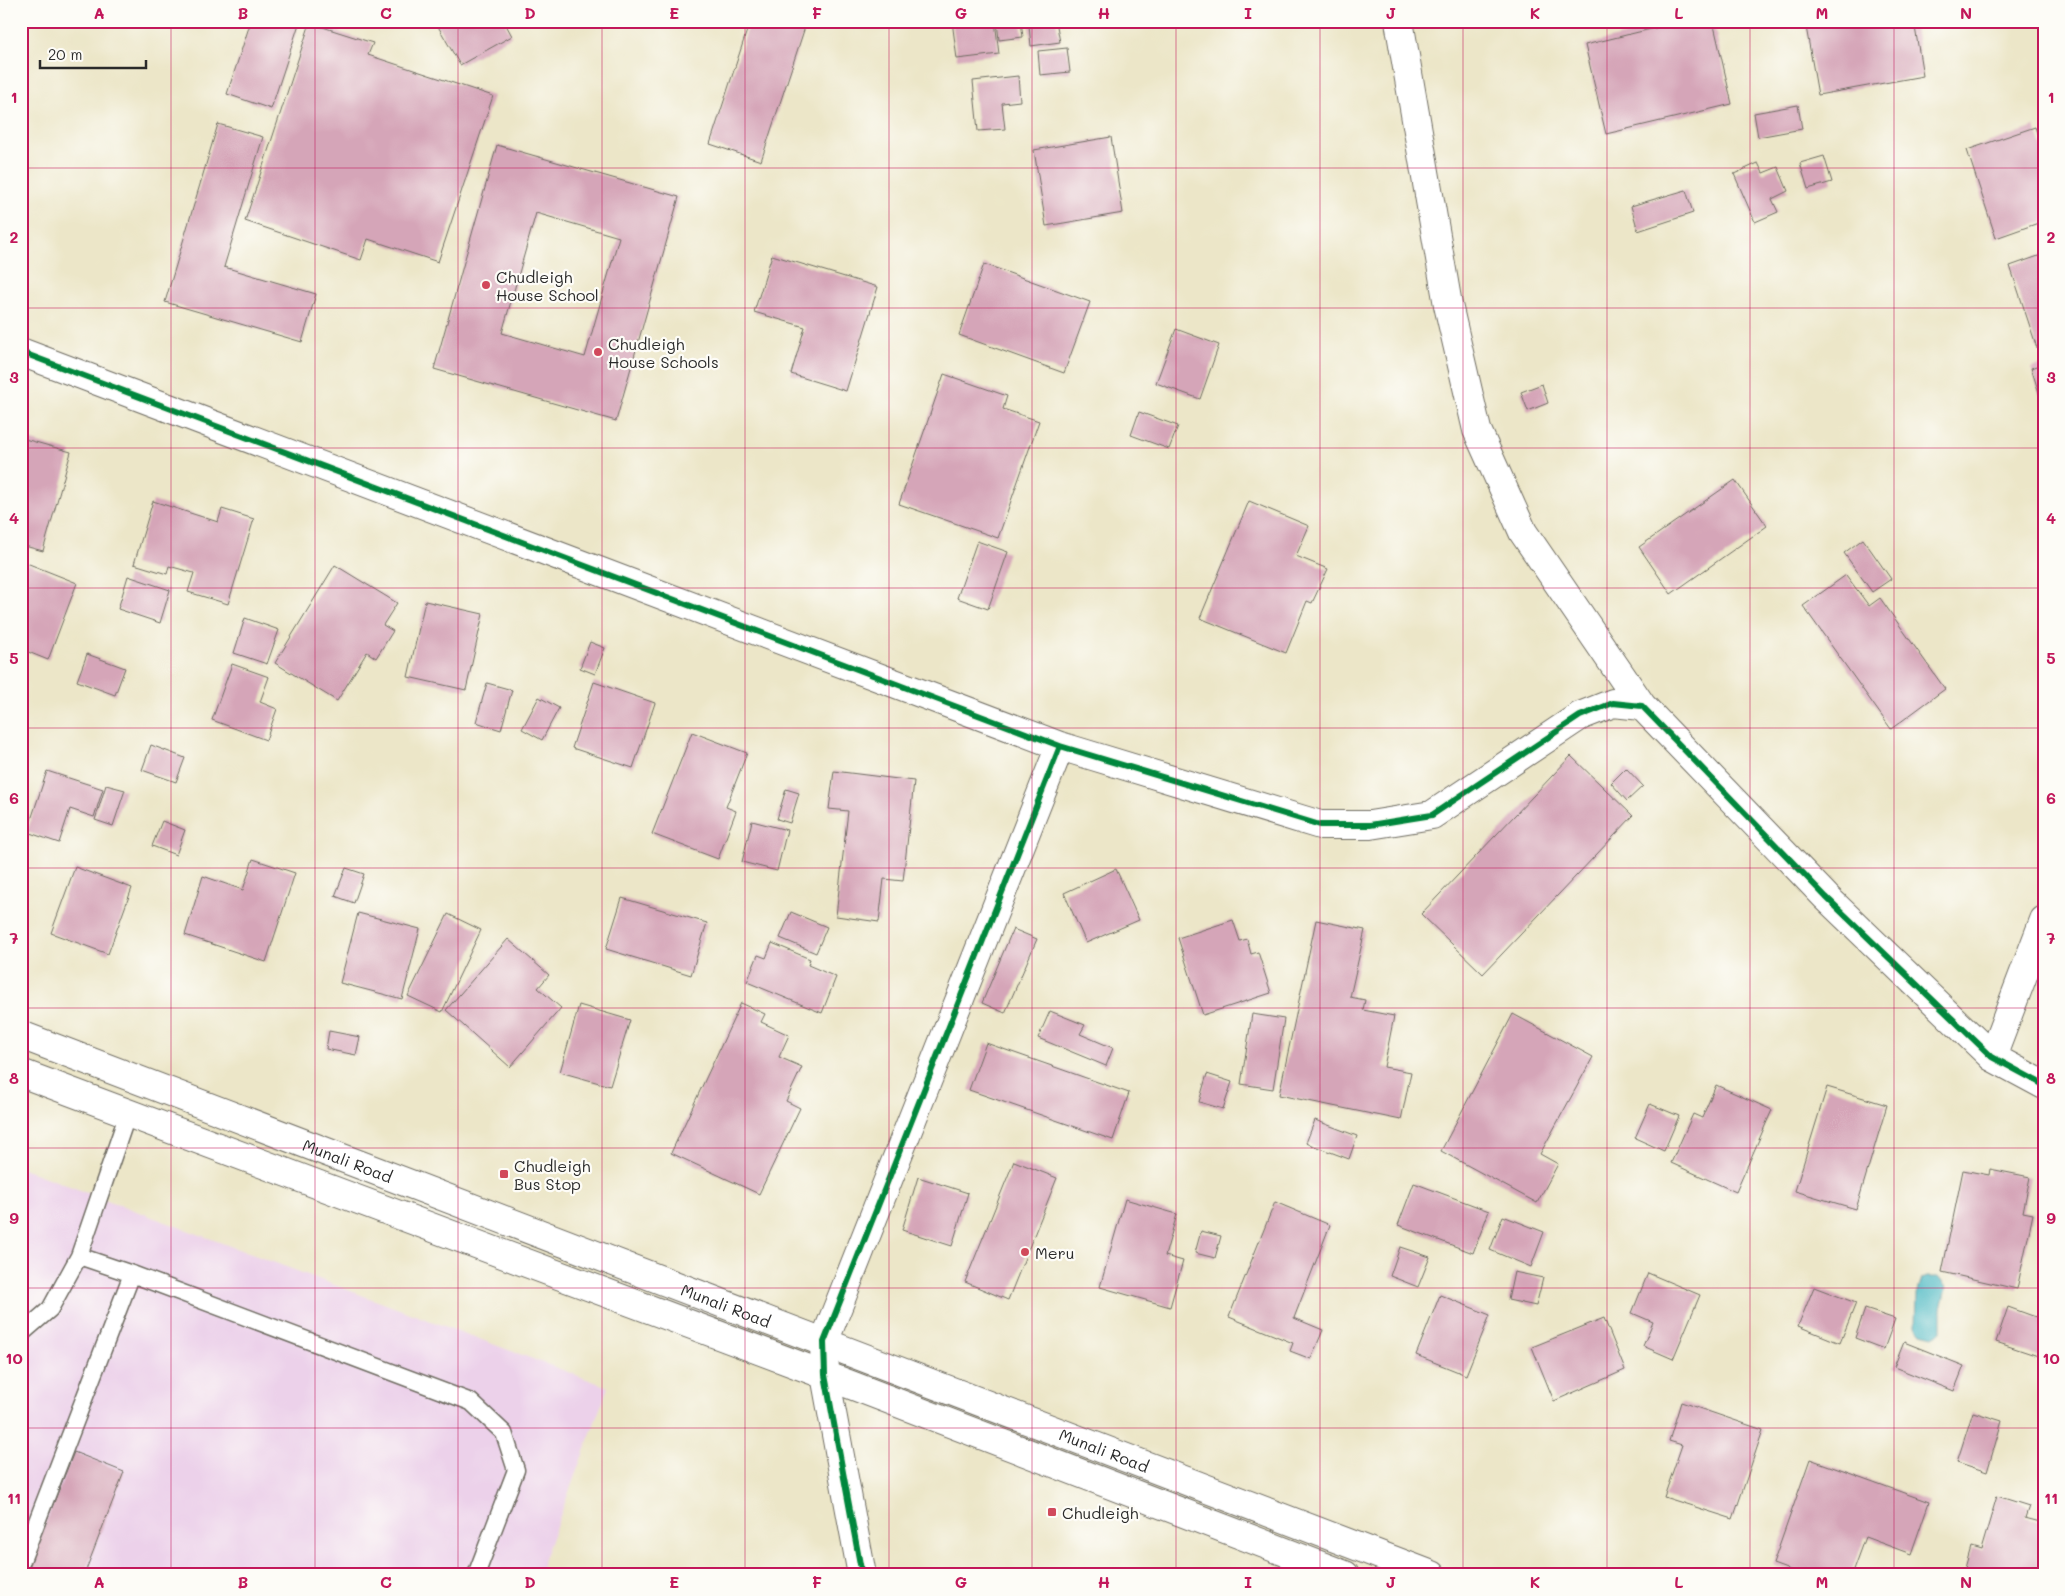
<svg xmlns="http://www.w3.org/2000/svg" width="2065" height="1596" viewBox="0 0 2065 1596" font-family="Mali,sans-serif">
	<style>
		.built { fill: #ecd1ea }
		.water { fill: #4ab8c3; stroke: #3a7277 }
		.building { fill: #d5a5b8; fill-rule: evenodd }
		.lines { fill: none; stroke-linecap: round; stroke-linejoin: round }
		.lane-casing { stroke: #6f6c62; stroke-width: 19 }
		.street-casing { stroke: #6f6c62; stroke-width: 30 }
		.secondary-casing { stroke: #6f6c62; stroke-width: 30 }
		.lane { stroke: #fff; stroke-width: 16 }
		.street { stroke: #fff; stroke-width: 28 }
		.secondary { stroke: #fff; stroke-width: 28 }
		.cycleway-casing { stroke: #fdfcf7; stroke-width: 9 }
		.cycleway { stroke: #00873e; stroke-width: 6 }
		.grid { fill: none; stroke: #c2185b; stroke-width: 1; stroke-opacity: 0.55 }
		.poi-dot { fill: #d1495b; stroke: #fdfcf7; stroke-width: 2 }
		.labels { text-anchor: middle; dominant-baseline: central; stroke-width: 4.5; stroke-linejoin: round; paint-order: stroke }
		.poi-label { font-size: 16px; fill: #2b2b2b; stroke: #fdfcf7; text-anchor: start }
		.street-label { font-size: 16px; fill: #2b2b2b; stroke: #fdfcf7 }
		.neatline { fill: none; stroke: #c2185b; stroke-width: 2 }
		.grid-label { font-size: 16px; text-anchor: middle; font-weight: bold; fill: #c2185b }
	</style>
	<rect width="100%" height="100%" fill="#fdfcf7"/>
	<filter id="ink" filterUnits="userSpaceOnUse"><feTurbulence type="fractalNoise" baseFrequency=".02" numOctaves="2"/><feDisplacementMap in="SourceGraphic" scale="10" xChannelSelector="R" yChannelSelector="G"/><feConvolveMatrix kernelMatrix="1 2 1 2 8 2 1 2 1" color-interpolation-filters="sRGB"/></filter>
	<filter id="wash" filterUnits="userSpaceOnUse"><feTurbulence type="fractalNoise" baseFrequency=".0096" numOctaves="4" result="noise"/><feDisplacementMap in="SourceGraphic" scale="20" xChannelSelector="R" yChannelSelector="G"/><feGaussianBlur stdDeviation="1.12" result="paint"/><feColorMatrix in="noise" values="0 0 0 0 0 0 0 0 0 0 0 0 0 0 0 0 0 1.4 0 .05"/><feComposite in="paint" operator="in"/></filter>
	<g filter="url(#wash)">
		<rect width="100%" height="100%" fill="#ece6c8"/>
		<path class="built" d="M21 1168 608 1387 538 1575H21Z"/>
		<path class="water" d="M1927 1277H1938L1946 1287 1941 1309V1331L1934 1336 1922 1333 1916 1326 1917 1294 1922 1279Z"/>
		<g id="blocks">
			<path class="building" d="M251 21H300L271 109 227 94Z
				M435 21H504L512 36 460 65Z
				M750 21H807L761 161 710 144Z
				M952 21H995L999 54 957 59Z
				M997 21H1021L1023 37 999 40Z
				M1056 21 1060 42 1031 46 1029 25Z
				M1684 21H1713L1732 104 1606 134 1585 45Z
				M1805 21H1914L1923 76 1818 95Z
				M310 23 373 43 368 55 493 96 438 262 368 239 361 260 245 221Z
				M1067 48 1070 72 1040 75 1038 51Z
				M1018 76 1020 101 1002 103 1005 129 978 131 973 81Z
				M1798 105 1802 129 1758 137 1754 113Z
				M218 124 263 137 224 267 316 294 302 342 165 302Z
				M2035 127 2044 153V221L1996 238 1967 150Z
				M1111 137 1123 213 1046 226 1034 150Z
				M497 145 679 197 616 421 434 369ZM536 213 619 237 585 357 502 333Z
				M1824 156 1832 182 1808 189 1800 163Z
				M1758 163 1763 173 1778 167 1788 191 1772 199 1778 212 1755 222 1734 174Z
				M1686 190 1693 213 1638 231 1631 206Z
				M2044 254V346L2037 348 2010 266Z
				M772 255 878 287 846 391 791 374 805 327 754 312Z
				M984 264 1090 302 1064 373 959 335Z
				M1176 329 1219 345 1200 399 1156 383Z
				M2044 364V405H2043L2031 368Z
				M944 374 1007 396 1003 409 1039 421 998 538 899 504Z
				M1542 384 1548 403 1528 411 1521 392Z
				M1139 412 1178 426 1169 449 1131 435Z
				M21 438 71 452 43 551 21 545Z
				M1735 480 1767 526 1671 594 1639 547Z
				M153 501 218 522 222 509 254 519 228 604 188 592 194 573 169 566 167 574 134 564Z
				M1249 501 1309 526 1296 556 1328 569 1312 603 1307 601 1286 653 1200 618Z
				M1863 539 1891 579 1872 592 1844 553Z
				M977 541 1008 552 988 609 957 598Z
				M24 562 77 583 48 660 21 649V569Z
				M335 565 397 603 383 625 393 631 376 658 367 652 337 701 275 663Z
				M1846 575 1869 606 1880 598 1945 689 1891 729 1803 606Z
				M128 576 170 590 160 623 118 609Z
				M425 601 483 614 466 690 408 677Z
				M245 618 279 630 267 664 234 653Z
				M590 642 605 648 595 674 580 668Z
				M87 654 125 668 115 695 77 681Z
				M232 664 269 677 260 702 277 709 266 740 212 720Z
				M594 682 655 703 633 768 572 748Z
				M487 683 512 690 501 730 476 722Z
				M539 697 559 708 542 740 522 729Z
				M692 732 747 753 726 807 736 811 718 859 652 834Z
				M151 745 185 758 176 782 142 770Z
				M1571 756 1633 816 1483 974 1421 914Z
				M1626 768 1643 786 1627 801 1611 783Z
				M47 771 103 789 94 817 70 809 59 843 27 832Z
				M834 771 914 781 903 881 884 879 879 922 836 916 848 811 829 809Z
				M106 785 125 790 113 826 95 820Z
				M786 789 799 793 790 823 777 819Z
				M162 821 185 830 176 855 152 846Z
				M752 821 787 830 777 871 742 862Z
				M253 859 295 873 266 962 185 935 203 876 243 890Z
				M75 867 132 888 108 954 51 933Z
				M346 868 364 874 354 903 335 896Z
				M1116 869 1139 920 1086 943 1064 893Z
				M622 898 707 923 691 975 606 949Z
				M791 912 827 927 816 953 780 938Z
				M358 913 420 929 402 999 340 983Z
				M448 914 481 930 442 1012 408 996Z
				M1233 920 1240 941 1247 939 1251 954 1258 952 1271 993 1203 1015 1178 938Z
				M1316 920 1365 930 1350 997 1365 1000 1363 1010 1394 1016 1384 1067 1411 1072 1401 1120 1279 1095Z
				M1013 929 1037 939 1005 1013 982 1003Z
				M508 939 549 975 538 988 561 1008 510 1067 446 1010Z
				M772 943 810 959 808 965 836 977 822 1013 747 982 758 955 766 958Z
				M741 1003 765 1014 761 1022 789 1035 779 1057 802 1067 786 1101 800 1108 759 1194 671 1153Z
				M579 1005 630 1020 610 1086 560 1072Z
				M1050 1011 1085 1025 1080 1034 1113 1048 1106 1066 1038 1038Z
				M1252 1014 1284 1019 1273 1089 1241 1084Z
				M1513 1014 1593 1057 1540 1154 1558 1164 1537 1203 1441 1151Z
				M329 1031 360 1037 356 1055 326 1049Z
				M986 1043 1129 1093 1113 1140 969 1090Z
				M1207 1074 1232 1082 1223 1109 1199 1102Z
				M1716 1085 1772 1110 1736 1192 1671 1163 1693 1114 1702 1118Z
				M1827 1087 1887 1105 1856 1209 1795 1191Z
				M1650 1104 1679 1116 1664 1151 1635 1138Z
				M1315 1120 1357 1136 1349 1159 1306 1143Z
				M1014 1161 1057 1178 1008 1300 965 1282Z
				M1990 1169 2030 1177 2023 1212 2033 1214 2017 1289 1942 1272 1963 1170 1989 1175Z
				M918 1177 968 1193 952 1246 902 1230Z
				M1414 1183 1489 1211 1473 1253 1398 1225Z
				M1125 1199 1177 1214 1165 1256 1183 1261 1170 1307 1100 1287Z
				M1275 1202 1330 1225 1294 1318 1323 1330 1311 1359 1290 1351 1293 1343 1229 1317Z
				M1503 1216 1544 1232 1531 1267 1490 1250Z
				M1201 1231 1221 1236 1215 1258 1195 1253Z
				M1400 1247 1430 1257 1418 1287 1390 1276Z
				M1514 1272 1543 1278 1536 1306 1508 1300Z
				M1648 1273 1700 1295 1673 1359 1643 1346 1653 1322 1632 1313Z
				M1814 1287 1856 1303 1840 1343 1798 1326Z
				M1440 1295 1490 1315 1466 1375 1416 1355Z
				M2008 1307 2044 1320V1358L1996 1342Z
				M1865 1309 1895 1319 1884 1349 1855 1338Z
				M1604 1318 1625 1370 1554 1401 1532 1347Z
				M1904 1342 1964 1366 1954 1391 1894 1367Z
				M1681 1402 1763 1430 1733 1519 1664 1497 1682 1445 1669 1441Z
				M1973 1412 2002 1421 1987 1472 1957 1462Z
				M74 1452 124 1472 84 1575H25Z
				M1810 1459 1929 1502 1911 1554 1865 1537 1851 1575H1803L1773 1564Z
				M1997 1496 2029 1506 2025 1518 2044 1523V1565L2041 1575H1963L1971 1547 1981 1550Z"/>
		</g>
	</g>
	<g filter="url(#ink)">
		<use href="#blocks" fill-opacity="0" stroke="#6f6c62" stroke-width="1"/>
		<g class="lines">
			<g class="lane-casing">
				<path id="lane" d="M79 1256 132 1274 471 1402 504 1433 516 1470 476 1575
					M21 1334 50 1309 79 1256 128 1113
					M21 1563 132 1274"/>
			</g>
			<g class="street-casing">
				<path id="street" d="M1399 21 1448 305 1477 430 1523 532 1642 706
					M21 352 1060 746 1320 825H1370L1432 815 1580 716 1613 703 1642 706 1826 897 1992 1057 2044 1085
					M1992 1057 2044 920
					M862 1575 825 1375 824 1342 1060 746"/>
			</g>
			<g class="secondary-casing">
				<g id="secondary">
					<path id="s1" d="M21 1035 1432 1575"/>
					<path d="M21 1073 825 1375 1345 1575"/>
				</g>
			</g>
			<use href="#lane" class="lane"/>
			<use href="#street" class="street"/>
			<use href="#secondary" class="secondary"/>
			<g class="cycleway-casing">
				<path id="cycleway" d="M21 352 1060 746 1320 825H1370L1432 815 1580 716 1613 703 1642 706 1826 897 1992 1057 2044 1085
					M862 1575 825 1375 824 1342 1060 746"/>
			</g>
			<use href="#cycleway" class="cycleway"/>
		</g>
	</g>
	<path class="grid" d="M171 21V1575M315 21V1575M458 21V1575M602 21V1575M745 21V1575M889 21V1575M1032 21V1575M1176 21V1575M1320 21V1575M1463 21V1575M1607 21V1575M1750 21V1575M1894 21V1575M21 168H2044M21 308H2044M21 448H2044M21 588H2044M21 728H2044M21 868H2044M21 1008H2044M21 1148H2044M21 1288H2044M21 1428H2044"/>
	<g class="poi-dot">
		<circle cx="486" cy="285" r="5"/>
		<circle cx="598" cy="352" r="5"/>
		<rect x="499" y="1169" width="10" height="10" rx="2.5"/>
		<circle cx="1025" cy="1252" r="5"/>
		<rect x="1047" y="1507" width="10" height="10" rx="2.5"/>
	</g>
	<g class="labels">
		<g class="poi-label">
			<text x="496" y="276">Chudleigh<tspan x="496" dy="18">House School</tspan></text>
			<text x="608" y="343">Chudleigh<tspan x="608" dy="18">House Schools</tspan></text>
			<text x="514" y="1165">Chudleigh<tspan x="514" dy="18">Bus Stop</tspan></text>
			<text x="1035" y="1252">Meru</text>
			<text x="1062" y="1512">Chudleigh</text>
		</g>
		<g class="street-label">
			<text stroke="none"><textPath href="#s1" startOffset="350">Munali Road</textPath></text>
			<text stroke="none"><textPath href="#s1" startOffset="755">Munali Road</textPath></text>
			<text stroke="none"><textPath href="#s1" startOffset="1160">Munali Road</textPath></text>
		</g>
	</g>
	<rect width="2065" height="1596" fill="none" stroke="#fdfcf7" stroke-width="55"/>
	<path d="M40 60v8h106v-8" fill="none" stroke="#2b2b2b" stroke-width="2.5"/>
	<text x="48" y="60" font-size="15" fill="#2b2b2b" stroke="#fdfcf7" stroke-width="4" paint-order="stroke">20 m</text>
	<rect x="28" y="28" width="2010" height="1540" class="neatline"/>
	<g class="grid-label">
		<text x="99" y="19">A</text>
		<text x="243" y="19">B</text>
		<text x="386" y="19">C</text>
		<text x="530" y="19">D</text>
		<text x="674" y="19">E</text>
		<text x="817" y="19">F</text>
		<text x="961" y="19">G</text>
		<text x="1104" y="19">H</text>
		<text x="1248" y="19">I</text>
		<text x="1391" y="19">J</text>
		<text x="1535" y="19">K</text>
		<text x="1679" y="19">L</text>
		<text x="1822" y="19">M</text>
		<text x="1966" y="19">N</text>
		<text x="14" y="103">1</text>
		<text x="2051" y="103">1</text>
		<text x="14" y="243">2</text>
		<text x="2051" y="243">2</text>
		<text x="14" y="383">3</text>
		<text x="2051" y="383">3</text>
		<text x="14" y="524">4</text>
		<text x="2051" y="524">4</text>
		<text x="14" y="664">5</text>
		<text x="2051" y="664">5</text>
		<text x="14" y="804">6</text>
		<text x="2051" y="804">6</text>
		<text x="14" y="944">7</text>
		<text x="2051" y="944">7</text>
		<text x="14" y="1084">8</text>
		<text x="2051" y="1084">8</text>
		<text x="14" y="1224">9</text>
		<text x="2051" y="1224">9</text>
		<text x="14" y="1364">10</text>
		<text x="2051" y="1364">10</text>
		<text x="14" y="1504">11</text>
		<text x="2051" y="1504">11</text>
		<text x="99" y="1588">A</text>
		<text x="243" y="1588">B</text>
		<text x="386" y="1588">C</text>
		<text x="530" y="1588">D</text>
		<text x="674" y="1588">E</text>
		<text x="817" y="1588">F</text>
		<text x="961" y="1588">G</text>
		<text x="1104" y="1588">H</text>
		<text x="1248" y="1588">I</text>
		<text x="1391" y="1588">J</text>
		<text x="1535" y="1588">K</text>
		<text x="1679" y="1588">L</text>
		<text x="1822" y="1588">M</text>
		<text x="1966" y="1588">N</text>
	</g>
</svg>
